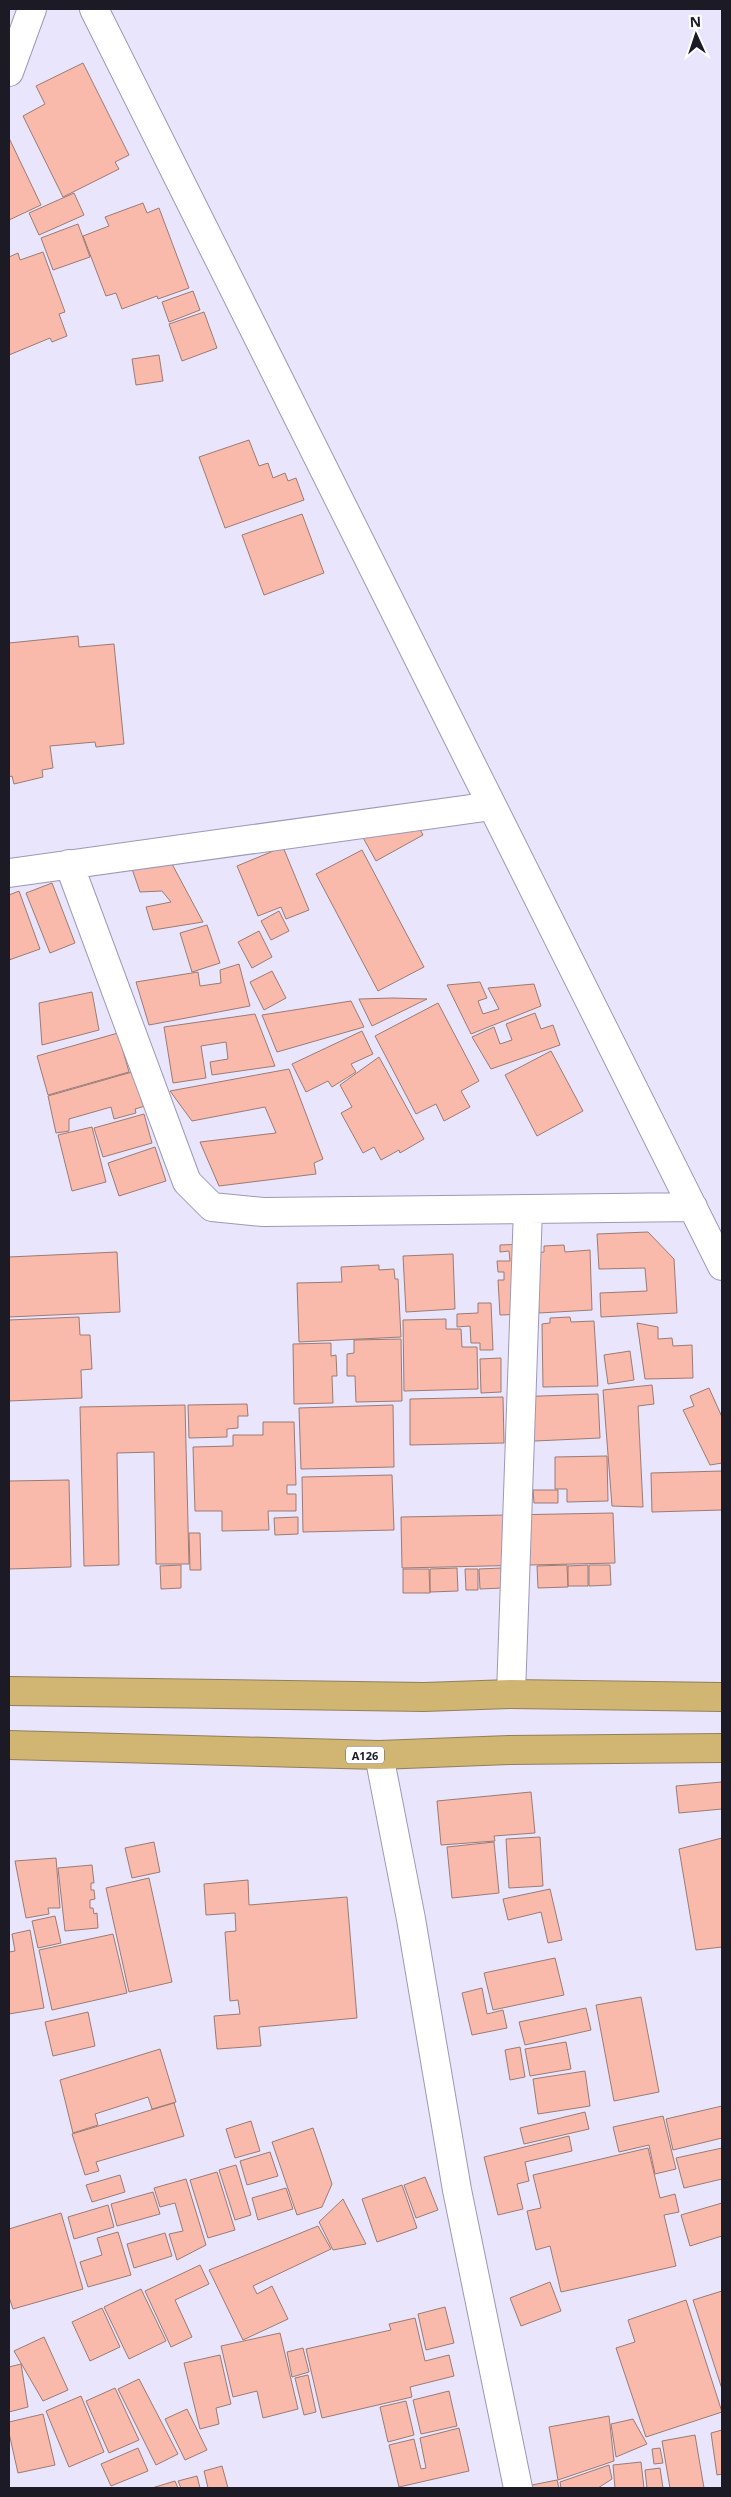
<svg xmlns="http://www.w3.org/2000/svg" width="731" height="2497" viewBox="0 0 731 2497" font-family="'Noto Sans',sans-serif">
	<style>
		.building { fill: #f9baab; stroke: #9b7b73 }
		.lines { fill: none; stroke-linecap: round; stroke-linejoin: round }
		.street-casing { stroke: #9d98b5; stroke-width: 30 }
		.highway-casing { stroke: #927f58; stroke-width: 30 }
		.street { stroke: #fff; stroke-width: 28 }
		.highway { stroke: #d1b573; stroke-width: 28 }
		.labels { text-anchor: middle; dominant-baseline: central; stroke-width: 4.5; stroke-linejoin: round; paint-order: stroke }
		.shield { fill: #fff; stroke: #605f66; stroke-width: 1 }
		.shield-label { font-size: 11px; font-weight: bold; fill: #1c1a25 }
	</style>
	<rect width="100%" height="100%" fill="#e9e5fd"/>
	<path class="building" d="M83 63 129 155 115 162 119 169 63 197 23 116 45 104 36 86Z
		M9 138 41 205 9 220Z
		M74 193 84 215 39 235 29 213Z
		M143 203 147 213 159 208 189 288 158 299 157 296 122 309 116 293 106 296 83 236 109 226 105 217Z
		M78 224 90 257 53 270 41 238Z
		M43 252 65 312 59 314 67 336 52 342 50 338 9 355V257L18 253 20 260Z
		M193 291 200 310 169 322 162 302Z
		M204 312 217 348 182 361 169 324Z
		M159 355 163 381 136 385 132 359Z
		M249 440 259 466 268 463 273 478 285 473 288 481 296 478 304 500 225 528 199 457Z
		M302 514 324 573 264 595 242 535Z
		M78 636 79 647 114 644 124 744 96 747 95 742 50 746 53 768 42 770 43 777 14 784 12 776 9 777V643Z
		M407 805 423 835 376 861 351 816Z
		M283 847 309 910 286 919 281 907 258 916 237 866Z
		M362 850 424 967 378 991 316 874Z
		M172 864 203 922 153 930 146 907 171 902 162 891 140 892 131 866Z
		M52 883 75 943 50 953 26 893Z
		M19 891 40 949 9 960V895Z
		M279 911 289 931 271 940 261 921Z
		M207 925 220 963 192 972 180 933Z
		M259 931 272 957 252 968 238 942Z
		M239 964 250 1006 149 1025 136 982 198 972 200 986 221 983 220 970Z
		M272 971 286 998 264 1010 250 982Z
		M480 982 487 998 478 1001 483 1014 499 1009 488 988 534 984 541 1006 471 1034 447 985Z
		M92 992 99 1030 42 1045 39 1003Z
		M359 999 393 998 427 999 372 1026Z
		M351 1001 364 1027 277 1052 262 1015Z
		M438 1003 479 1081 461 1091 470 1107 444 1121 436 1104 416 1114 375 1036Z
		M535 1013 541 1029 553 1025 560 1045 491 1069 472 1037 494 1027 500 1044 512 1040 506 1024Z
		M255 1014 275 1066 212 1075 210 1062 228 1059 226 1042 201 1046 206 1078 173 1083 164 1027Z
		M362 1031 373 1054 351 1064 356 1072 332 1087 328 1081 306 1092 292 1064Z
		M118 1033 129 1072 48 1095 37 1056Z
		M551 1051 583 1111 537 1136 505 1075Z
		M379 1057 424 1139 400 1153 399 1150 381 1160 374 1147 363 1153 341 1113 352 1107 340 1085Z
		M289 1069 323 1159 314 1163 316 1174 219 1186 200 1142 276 1133 265 1107 192 1121 170 1091Z
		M132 1072 145 1106 135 1109 136 1113 114 1119 111 1107 69 1119V1131L56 1133 48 1096Z
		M144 1114 152 1143 103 1157 94 1128Z
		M92 1127 106 1182 72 1191 58 1135Z
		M155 1147 166 1181 119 1196 108 1163Z
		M648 1232 674 1259 677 1313 601 1317 600 1293 647 1291 645 1268 599 1269 597 1234Z
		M527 1244 530 1314 500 1315 498 1280H504V1272H498L497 1261H510L509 1251 500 1252V1245Z
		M564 1245 565 1252 590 1250 592 1310 539 1313 536 1253 544 1252V1246Z
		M117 1252 120 1312 9 1317V1257Z
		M453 1254 455 1309 406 1312 403 1256Z
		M379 1265V1270L394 1269 395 1279H398L401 1337 299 1342 297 1283 342 1282 341 1267Z
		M478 1303H491L493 1350H480V1343H471L470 1326 457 1327V1314L478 1313Z
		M79 1317 80 1335H90L92 1369 81 1370 82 1398 9 1401V1320Z
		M570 1317 571 1322 594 1321 598 1386 543 1387 542 1324 550 1323V1318Z
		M446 1319V1329H461L462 1347H477L478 1389 404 1391 403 1320Z
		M637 1323 658 1327V1339L672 1338 673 1346 692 1345 693 1378 645 1379Z
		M401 1339 402 1401 356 1402 355 1376H347V1354L354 1353V1340Z
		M331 1343V1356L336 1355 337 1376H332L333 1403 294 1404 293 1344Z
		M630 1351 634 1380 608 1384 604 1355Z
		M501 1358V1392L481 1393 480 1359Z
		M652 1385 654 1404 638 1406 643 1507 612 1506 603 1390Z
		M709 1388 722 1417V1463L710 1465 683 1410 694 1406 690 1396Z
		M598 1394 600 1438 513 1442 512 1397Z
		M503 1397 504 1443 410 1445V1399Z
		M247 1404 248 1416H238V1428L227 1429V1437L189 1438 188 1405Z
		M185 1405 189 1564H156L154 1452 117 1453 119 1565 84 1566 80 1407Z
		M393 1405 394 1467 301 1469 299 1408Z
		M263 1422H294L296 1485H287V1494H296V1511H268L269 1530 222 1531V1511H195L193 1447 233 1446V1435H263Z
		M607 1456 608 1501 567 1502V1489H555V1457Z
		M722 1471V1510L652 1512 651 1473Z
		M392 1475 394 1530 303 1532 302 1477Z
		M69 1480 71 1567 9 1569V1481Z
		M533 1490H558V1503H534Z
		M613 1513 615 1563 402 1568 401 1517Z
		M298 1517V1534L275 1535 274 1518Z
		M189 1533H200L201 1570H190Z
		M181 1565V1588L161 1589 160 1566Z
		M567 1565 568 1587 538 1588 537 1566Z
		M588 1565V1586H568V1566Z
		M589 1565H610L611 1585 589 1586Z
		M457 1568 458 1591 430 1592V1569Z
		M501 1568 502 1588 480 1589 479 1569Z
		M403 1569H429L430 1593H403Z
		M465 1569H478V1590H466Z
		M722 1782V1809L679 1813 676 1786Z
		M531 1792 535 1833 494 1836 495 1841 441 1845 437 1801Z
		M540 1837 543 1886 509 1888 506 1839Z
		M722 1838V1947L696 1950 679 1849Z
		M154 1842 160 1872 132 1878 125 1848Z
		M494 1842 499 1893 452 1898 447 1847Z
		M56 1858 60 1908H48L49 1914 26 1918 15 1861Z
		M92 1865 94 1883H91V1890H94L95 1899 90 1900V1908H93L94 1914 97 1913 98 1928 65 1931 58 1868Z
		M149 1878 172 1982 129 1992 106 1888Z
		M248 1880 249 1905 347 1897 357 2018 259 2027 261 2046 217 2049 214 2016 240 2014 238 2000 230 2001 225 1932 236 1931 235 1913 206 1915 204 1884Z
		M550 1889 562 1940 548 1943 541 1912 508 1920 503 1899Z
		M55 1916 61 1943 38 1948 32 1921Z
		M30 1930 44 2008 9 2014V1952L15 1951 12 1934Z
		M113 1934 127 1993 52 2010 39 1950Z
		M555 1958 564 1995 493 2010 484 1973Z
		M482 1988 487 2014 503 2010 507 2028 472 2035 462 1993Z
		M641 1997 659 2092 614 2101 596 2005Z
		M586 2008 591 2030 525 2045 519 2022Z
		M88 2012 95 2046 53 2056 45 2022Z
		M566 2042 571 2069 530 2076 525 2049Z
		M520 2047 525 2077 510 2080 505 2050Z
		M160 2049 176 2102 152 2109 148 2097 95 2114 98 2125 73 2133 60 2080Z
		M585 2071 590 2106 538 2114 533 2079Z
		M174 2103 184 2136 96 2162 99 2171 85 2175 72 2134Z
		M722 2106V2138L673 2150 666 2119Z
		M585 2112 589 2129 524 2144 520 2128Z
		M663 2116 676 2169 655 2174 649 2145 619 2152 613 2127Z
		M251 2121 260 2151 235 2158 226 2129Z
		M313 2128 332 2184 322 2207 297 2215 272 2142Z
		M569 2136 572 2151 525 2162 529 2181 517 2184 523 2209 498 2215 484 2157Z
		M648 2148 660 2198 675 2194 679 2212 664 2215 676 2266 561 2292 550 2246 536 2250 527 2211 541 2208 533 2175Z
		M722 2148V2179L684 2188 676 2158Z
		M270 2152 278 2176 247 2185 240 2161Z
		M236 2165 251 2215 235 2220 219 2170Z
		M217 2172 235 2230 208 2238 190 2180Z
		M120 2175 125 2192 92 2202 86 2185Z
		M425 2177 438 2210 416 2218 404 2185Z
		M186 2179 206 2245 177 2260 169 2234 183 2231 175 2203 160 2207 154 2188Z
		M402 2185 417 2228 377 2242 362 2199Z
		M286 2188 293 2209 258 2220 252 2198Z
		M153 2192 160 2214 117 2226 111 2204Z
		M343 2199 366 2244 333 2250 319 2222Z
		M722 2203V2236L690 2246 681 2215Z
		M108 2205 114 2227 74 2239 68 2217Z
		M61 2213 83 2289 13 2309 9 2297V2229Z
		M318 2226 331 2249 253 2286 257 2294 272 2286 288 2319 243 2340 209 2270Z
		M118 2232 131 2275 88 2287 80 2262 102 2255 97 2238Z
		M165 2233 172 2256 134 2268 127 2244Z
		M200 2265 209 2284 175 2300 192 2337 171 2347 145 2291Z
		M550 2282 561 2311 521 2326 510 2298Z
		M141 2289 166 2341 129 2359 104 2307Z
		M722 2291V2389L693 2300Z
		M686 2300 722 2412 646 2437 616 2348 635 2342 628 2320Z
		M445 2307 454 2343 426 2350 418 2314Z
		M102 2308 120 2347 90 2361 72 2322Z
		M415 2318 425 2361 449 2355 454 2376 410 2387 412 2397 322 2418 306 2349 391 2330 389 2324Z
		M280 2333 298 2409 263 2418 257 2391 233 2397 221 2346Z
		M44 2337 68 2390 43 2401 14 2351Z
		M303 2348 309 2372 292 2377 287 2352Z
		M220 2355 231 2404 216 2408 219 2424 200 2429 184 2363Z
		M21 2364 28 2407 9 2412V2367Z
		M308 2375 316 2412 304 2415 295 2378Z
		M139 2379 178 2454 156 2465 118 2389Z
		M115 2388 139 2440 109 2453 86 2401Z
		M449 2391 457 2426 421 2434 413 2400Z
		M81 2396 104 2452 69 2467 46 2411Z
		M406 2401 414 2435 388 2442 380 2407Z
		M187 2409 207 2450 185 2460 165 2419Z
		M43 2414 55 2465 18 2473 9 2433V2422Z
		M609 2416 614 2461 558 2480 549 2427Z
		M633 2419 647 2444 616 2457 611 2424Z
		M459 2428 469 2471 399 2487 389 2445 414 2439 421 2469 426 2468 420 2438Z
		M722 2430V2474L717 2475 711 2433Z
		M695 2435 704 2488H670L662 2441Z
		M138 2448 148 2471 111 2486 101 2464Z
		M660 2448 663 2463 654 2464 652 2449Z
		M641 2462 644 2488H615L613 2465Z
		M609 2465 612 2479 598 2488H561L560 2482Z
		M222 2466 228 2488H208L204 2471Z
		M660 2468 663 2488H647L645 2470Z
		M197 2476 200 2488H181L178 2481Z
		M557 2480 559 2488H532V2485Z
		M175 2481 178 2488H152Z"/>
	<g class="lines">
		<g class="street-casing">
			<path id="street" d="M94 9 722 1266
				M9 72 32 9
				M69 864 187 1182 212 1207 263 1212 693 1207
				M9 873 492 806
				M511 1694 528 1209
				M379 1755 411 1919 457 2190 518 2488"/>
		</g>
		<g class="highway-casing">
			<path id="highway" d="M9 1691 424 1697 511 1694 722 1697
				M9 1745 379 1755 509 1750 722 1748"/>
		</g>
		<use href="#street" class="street"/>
		<use href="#highway" class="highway"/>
	</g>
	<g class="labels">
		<rect class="shield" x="346" y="1746.5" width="38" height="17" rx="4"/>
		<g class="shield-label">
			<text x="365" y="1755">A126</text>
		</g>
	</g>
	<rect width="731" height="2497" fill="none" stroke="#1c1a25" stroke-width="20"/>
	<g transform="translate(696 35) rotate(357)" stroke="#ffffff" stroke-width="4" paint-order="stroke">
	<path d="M0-4L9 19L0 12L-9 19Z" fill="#1c1a25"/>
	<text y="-8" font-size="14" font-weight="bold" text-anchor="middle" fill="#1c1a25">N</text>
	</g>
</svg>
